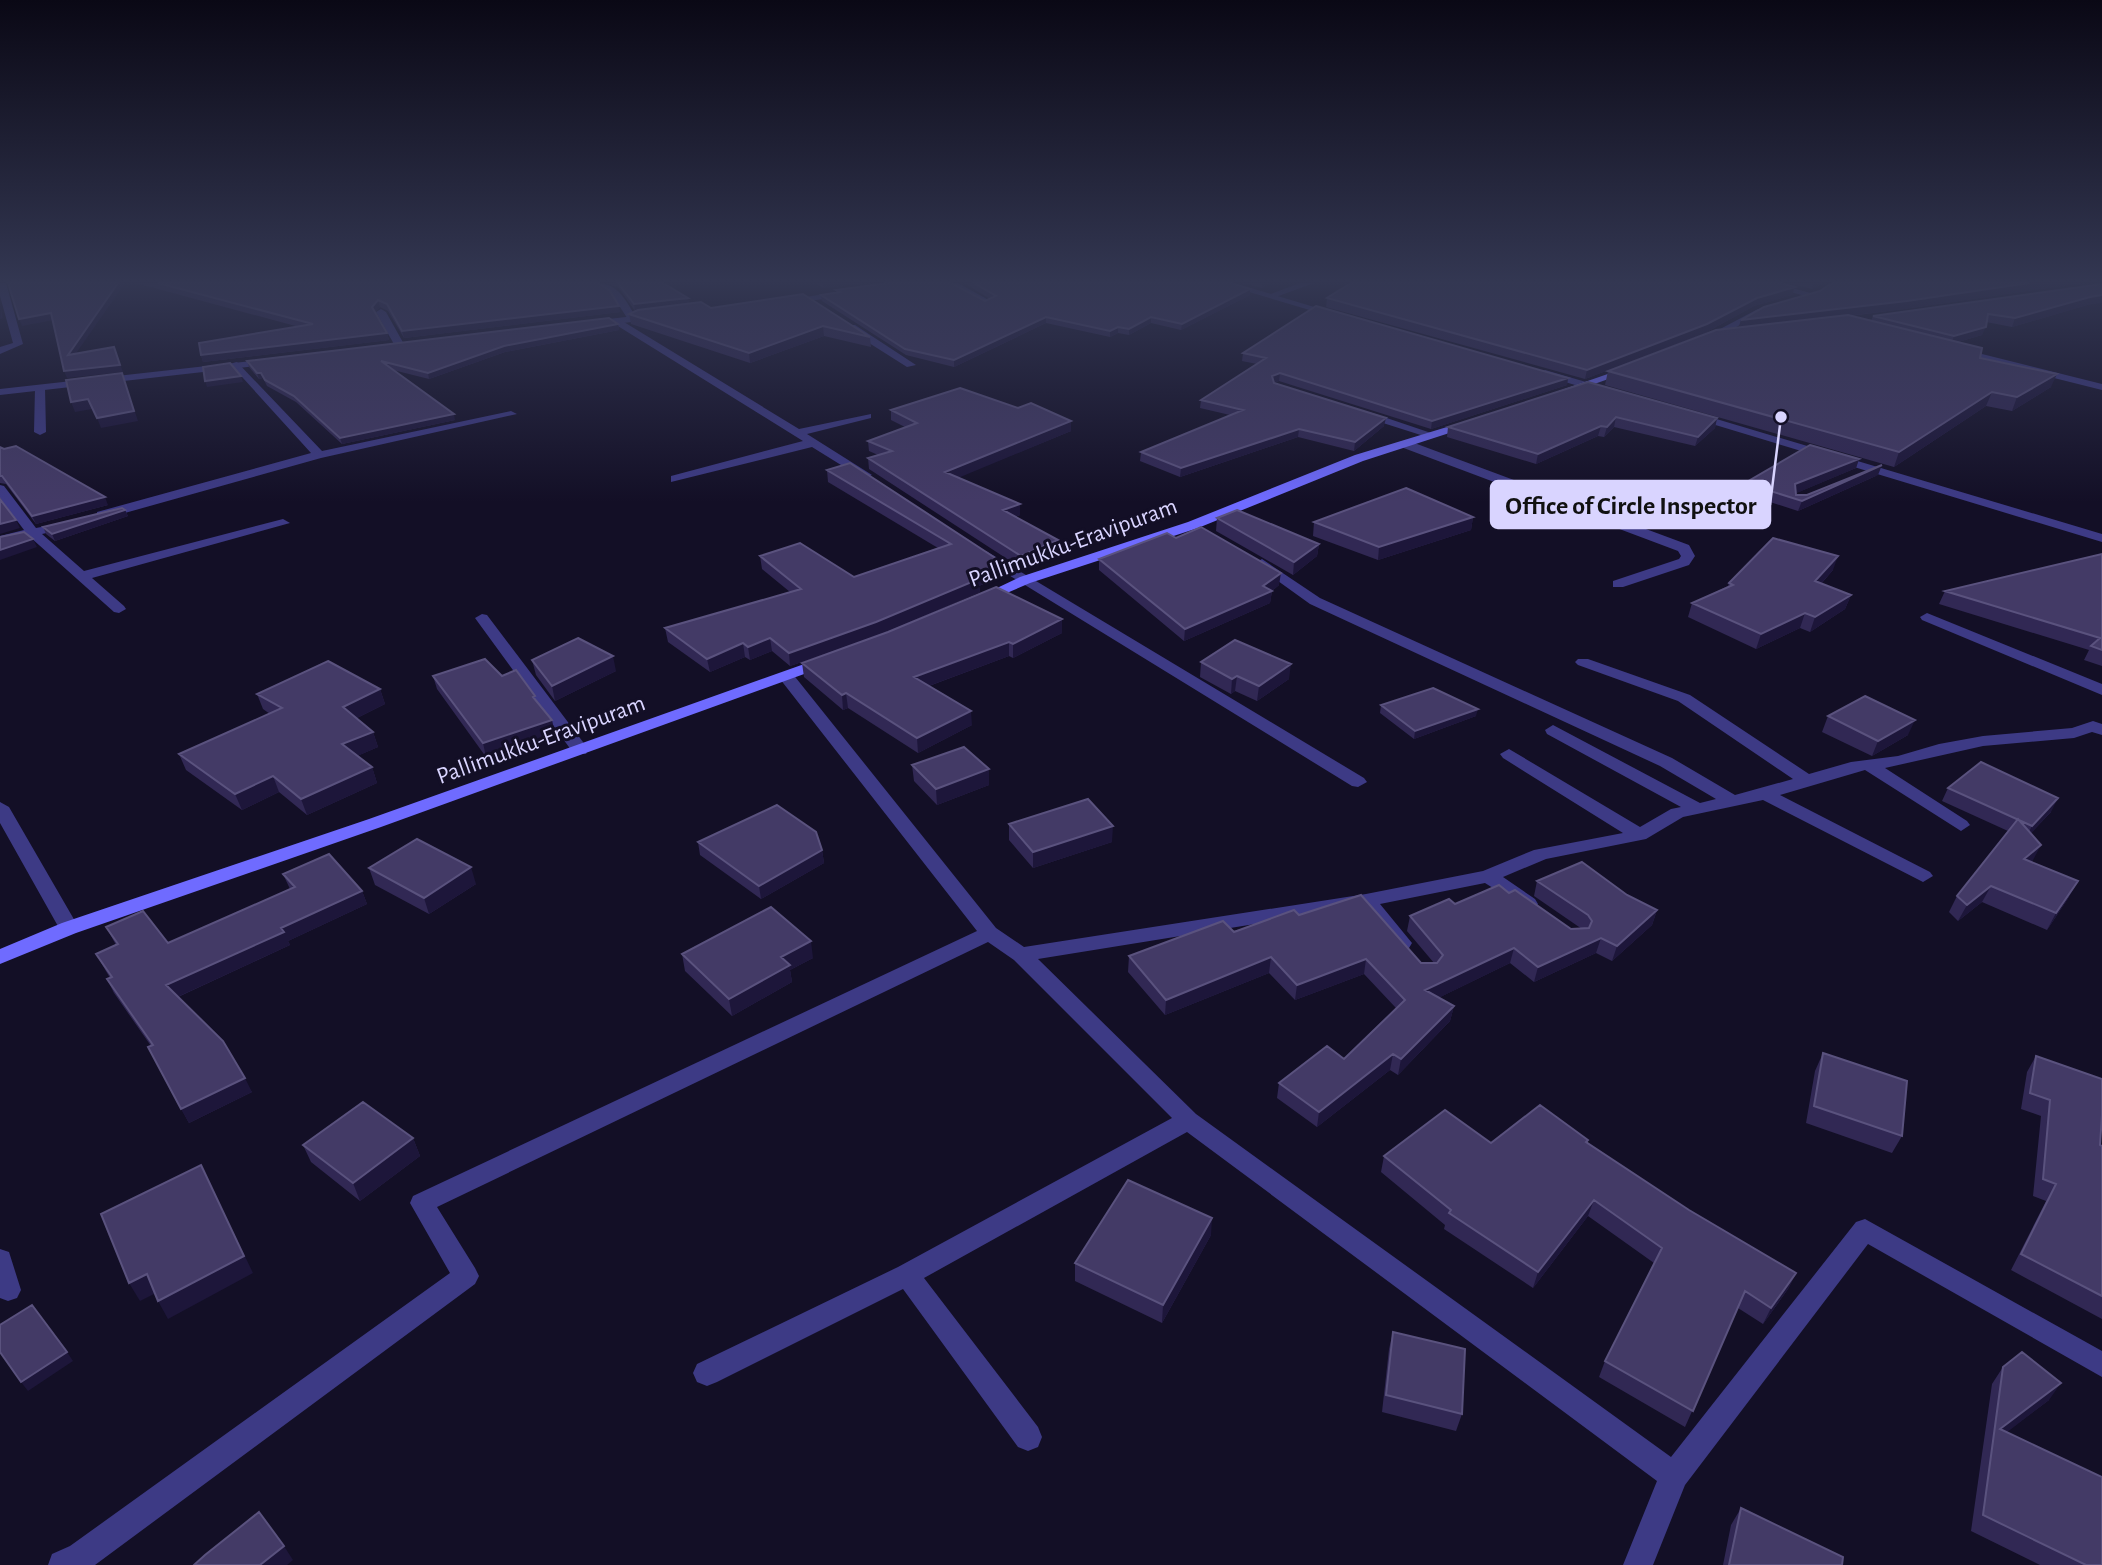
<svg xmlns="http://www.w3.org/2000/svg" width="2102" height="1565" viewBox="0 0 2102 1565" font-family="'Alegreya Sans',sans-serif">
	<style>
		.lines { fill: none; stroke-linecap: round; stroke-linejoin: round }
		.service { fill: #3d3a85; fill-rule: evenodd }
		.minor { fill: #3d3a85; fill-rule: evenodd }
		.tertiary { fill: #3d3a85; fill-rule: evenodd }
		.secondary { fill: #6f6bff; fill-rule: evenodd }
		.wall { fill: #312854 }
		.shaded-wall { fill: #1d163a }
		.building { fill: #433a66; stroke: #5a527e; stroke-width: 2 }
		.labels { text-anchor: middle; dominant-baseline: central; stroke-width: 6; stroke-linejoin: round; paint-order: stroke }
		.street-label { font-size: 24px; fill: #d9d4ff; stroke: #130f26 }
		.leader { fill: none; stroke: #d9d4ff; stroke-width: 2.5 }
		.callout-dot { fill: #d9d4ff; stroke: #130f26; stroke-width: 2.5 }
		.callout { fill: #d9d4ff; stroke: #d9d4ff; stroke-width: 2.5 }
		.callout-label { font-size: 26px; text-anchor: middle; font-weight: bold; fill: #111 }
	</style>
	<rect width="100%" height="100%" fill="#130f26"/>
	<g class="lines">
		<path class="service" d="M1401 441H1409L1689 545 1695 556 1689 565 1623 587H1613V581L1679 559 1681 556 1678 551 1401 447Z"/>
		<path class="minor" d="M0 283H6L23 344 0 354V347L13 343 0 296Z
			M596 283C619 283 626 301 637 319L635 321H629L613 296Z
			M946 283H958L994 303 986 305Z
			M1300 283H1314L1273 298 1265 296Z
			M1756 283H1773L1818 295 1813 298Z
			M381 309 386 312 405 346 404 348 395 346 376 312Z
			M1758 309 1766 311 1714 339 1705 337Z
			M613 319H619L799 429 871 414V418L807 434 872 475 862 478 812 447 671 482V476L803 441 613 323Z
			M847 325H855L916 365 907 367 847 329Z
			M1958 348 2102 384V390L1954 353 1953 351Z
			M237 362 322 451 511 411 517 414 321 458 107 518H97V512L311 453 233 367V363Z
			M40 385 45 388 46 432 40 435 34 432 35 388Z
			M1361 412H1369L1437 435 1427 437 1361 416Z
			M1693 412 2102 534V542L1689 417V413Z
			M0 485 4 486 36 528 73 521V527L42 534 84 571 283 519 290 523 92 578 124 606 126 609 119 613 114 612 30 537 0 544V536L24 530 0 498Z
			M986 551 1364 778 1367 782 1358 787 1352 786 981 558 979 555Z
			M1262 559 1320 598 1672 758 1735 795 1793 779 1678 701 1578 665 1575 662 1578 659H1588L1690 695 1809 774 1851 762 1898 756 1939 744 1983 736 2072 728 2093 721 2102 724V735L2092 732 2074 738 1983 746 1885 768 1967 821 1970 825 1961 831 1865 770 1780 795 1930 872 1933 876 1923 882 1763 800 1683 817 1646 839 1546 859 1503 877 1535 899 1538 904 1535 909 1528 910 1485 883 1380 904 1412 943 1409 948H1395L1361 907 1038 959 1196 1114 1671 1457 1856 1222 1865 1219 2102 1351V1377L1868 1244 1685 1485 1653 1565H1623L1657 1481 1187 1132 924 1278 1038 1427 1042 1437 1038 1447 1028 1451 1018 1447 903 1289 717 1382 707 1386 697 1382 693 1373 697 1364 898 1267 1172 1118 1014 960 988 942 437 1207 475 1268 479 1276 475 1284 95 1565H48L52 1554 70 1546 450 1273 410 1203 413 1196 977 931 780 679 778 676 780 673H792L996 928 1024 947 1366 894 1483 871 1534 850 1623 833 1503 758 1500 754 1509 749 1640 827 1671 809 1681 807 1547 734 1545 730 1553 725 1700 803 1716 799 1660 766 1310 604 1257 566 1255 563Z
			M1927 613 2102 684V695L1922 620 1920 617Z
			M482 614 487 615 586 746 588 750 586 754H574L475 618Z
			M0 802 9 807 79 928 76 933H62L59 928 0 823Z
			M0 1249 9 1252 21 1290 17 1298 8 1301 0 1298Z"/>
		<path class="tertiary" d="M1219 283H1234L1341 315 1333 317Z
			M844 291 849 294 847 296 785 304 780 301Z
			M653 314 658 317 656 319 590 327 585 324 590 321Z
			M270 359 274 360V364L0 395V389Z
			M1545 370 1586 382 1587 384 1582 387 1541 375 1540 373Z"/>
		<path class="secondary" d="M1625 368 1634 370 1563 395 1553 393Z
			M1470 420 1474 421V425L1363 461 1198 528 1030 583 988 601H978L976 598 1020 577 1188 522 1355 455Z
			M824 657 832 662 829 665 381 827 76 933 0 964V949L62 923 369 819Z"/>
	</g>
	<path class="wall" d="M136 283H599L620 312 404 338 388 311 380 307 375 312 387 333 389 340 203 362 201 355 299 327Z
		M605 283H663L688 298 689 304 711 308 803 294 870 337 871 347 824 336 750 363 631 324 629 314 637 310 635 311 618 287Z
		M815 283H864L823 288Z
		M964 283H1231L1250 289V295L1181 330 1151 323 1129 335 1118 333 1110 337 1046 323 954 367 906 355 822 301 821 295 836 293V290L985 301 990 299Z
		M1244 283H1271L1262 288Z
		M1787 283H1823L1812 289Z
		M1832 283H2082L1904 309 1850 316 1871 321 1873 316 2087 305 2012 327 1986 322 1982 335 1958 342 1980 358 2051 387 2012 411 1986 406 1894 467 1605 385 1608 371 1739 327 1741 320 1820 291Z
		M1460 284 1795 287 1792 295 1754 306 1705 333 1585 379 1326 307 1327 298Z
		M618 324 619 330 505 352 429 379 393 370 455 420 342 444 296 402 267 386 263 378 259 379 249 367 247 361Z
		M1243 353 1568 378 1567 385 1431 429 1279 381 1274 383 1384 426 1354 451 1298 437 1180 477 1140 461 1141 452 1230 415 1200 408 1201 400 1257 364 1242 361Z
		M1588 382 1717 418 1715 428 1695 446 1614 427 1604 437 1598 436 1536 464 1447 437 1448 427Z
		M891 410 1071 431 958 477 1020 504V515L1015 517 1058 540V552L1021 568 869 469 868 458 878 455 869 451 868 441 905 427 891 420Z
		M0 447 108 505 36 524 6 484 0 483Z
		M1859 459 1856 468 1796 493V495H1807L1878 475 1798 511 1742 493 1745 483Z
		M827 470 1003 563 1004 575 979 586 980 592 877 636 790 666 772 651 750 660 745 657 710 672 668 642 665 628 790 592 762 569 760 556 854 577 938 548 828 482Z
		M125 510 128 516 55 541 46 534 43 527Z
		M1473 517 1471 530 1378 560 1313 536 1314 522Z
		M1217 518 1319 544 1317 556 1293 575 1216 531Z
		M1176 538 1279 585 1272 591 1270 603 1184 641 1099 570V559Z
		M2102 554V666L2084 660 2089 650 1939 604 1945 591Z
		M1833 570 1821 584 1851 595 1845 609 1810 632 1800 628 1756 649 1688 617 1692 603 1728 586 1729 583Z
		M1062 619V633L1013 658 1009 656 929 686 972 725 918 753 848 708 843 710 804 677 802 663Z
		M532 660 616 671 555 701 536 675Z
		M1201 662 1289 679 1257 701 1235 691 1231 694 1200 677Z
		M433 676H502L536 702 555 733 486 757 437 689Z
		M380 689 385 704 357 718 373 732 378 747 357 756 372 767 377 783 307 815 279 792 242 810 186 770 179 754 270 714 263 709 257 694Z
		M1381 705 1476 716 1414 739 1380 713Z
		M1828 716 1908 735 1872 756 1822 732Z
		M912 765 989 785 937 805 914 781Z
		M1948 788 2051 812 2030 834 2032 862 2069 897 2047 930 1982 902 1958 921 1949 912 1957 896 2008 831 1942 801Z
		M1009 824 1112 842 1033 868 1009 840Z
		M698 842 822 850 824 863 761 899 700 855Z
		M369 868 476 884 429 914 375 885Z
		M283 874 362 891 367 904 288 941 290 945 178 997 252 1092 189 1123 148 1047 151 1046 114 993 107 979 110 978 96 954 116 945 106 927 168 943 290 889Z
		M1537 881 1627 895 1657 910 1652 925 1612 961 1596 953 1534 982 1510 963 1438 998 1454 1006 1450 1021 1398 1075 1390 1070 1317 1127 1277 1098 1279 1083 1344 1059 1396 1008 1364 974 1295 1000 1269 973 1165 1015 1128 972 1129 956 1299 915 1421 963H1434L1407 931 1410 916 1455 904 1509 893 1571 929H1582L1534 896Z
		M682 954 813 958 790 970 792 982 732 1016 685 971Z
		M1823 1053 1902 1136 1892 1153 1806 1123 1815 1071Z
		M2036 1056 2100 1145 2102 1146V1319L2011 1270 2046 1201 2033 1196 2041 1116 2021 1109 2027 1072Z
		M413 1138 420 1156 360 1201 311 1162 303 1145Z
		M1588 1140V1143L1689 1210 1796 1273 1788 1289 1763 1324 1738 1308 1685 1427 1599 1377 1605 1361 1654 1263 1588 1216 1533 1288 1444 1229 1445 1225 1381 1172 1384 1156 1491 1143Z
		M1211 1235 1162 1323 1075 1281V1263Z
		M1393 1332 1462 1414 1456 1431 1382 1412 1389 1349Z
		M2003 1367 2049 1400 2006 1432 2102 1565H2040L1971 1531 1992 1384Z
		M1741 1508 1842 1565H1723L1731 1525Z"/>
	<path class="shaded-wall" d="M118 283H125L70 362 68 355Z
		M823 283H864L823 288Z
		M1262 283H1271L1262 288Z
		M1813 283H1823L1812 289Z
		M2029 283H2082L1904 309 1738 329 1741 320Z
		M1795 287 1792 295 1754 306 1705 333 1585 379 1587 370 1757 298Z
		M1250 289V295L1181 330 1182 324Z
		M2102 295V303L2087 305 2012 327 2015 318 2090 297Z
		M688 298 689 304 635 311 634 304Z
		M378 300 380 307 374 313 372 307Z
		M0 306 3 318 0 319 1 311Z
		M619 306 620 312 404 338 402 331Z
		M51 313 54 320 22 326 19 319Z
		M1046 317V323L954 367V360Z
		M1151 317V323L1129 335V329Z
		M618 324 619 330 505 352 429 379 428 373 504 346Z
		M823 326 824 336 750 363 749 353Z
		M1118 327V333L1110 337V331Z
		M1986 327 1982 335 1951 344 1954 336Z
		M387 333 389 340 203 362 201 355Z
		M114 347 123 372 67 378 64 371Z
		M122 373 138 421 101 428 97 418Z
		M257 373H261L263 378 259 379Z
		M1280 373 1279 381 1272 384V376Z
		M2057 374 2051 387 2012 411 2017 397Z
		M241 376 243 382 207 387 205 381Z
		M1568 378 1567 385 1431 429 1432 421Z
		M1992 392 1986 406 1894 467 1899 452Z
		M88 399 92 409 75 412 71 402Z
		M454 414 455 420 342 444 340 438Z
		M1616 417 1614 427 1604 437 1607 427Z
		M1386 418 1384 426 1354 451 1355 442Z
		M1717 418 1715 428 1695 446 1698 437Z
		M1071 421V431L946 483 945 472Z
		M1601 426 1598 436 1536 464 1538 454Z
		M1299 429 1298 437 1180 477 1181 468Z
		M1859 459 1856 468 1792 495 1795 484Z
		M1882 465 1878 475 1798 511 1802 501Z
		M105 497 108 505 36 524 32 516Z
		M1020 504V515L1003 521V510Z
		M125 510 128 516 55 541 52 534Z
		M1473 517 1471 530 1378 560 1379 547Z
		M16 520 20 528 0 534V524Z
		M33 539 37 547 0 560V550Z
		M1058 540V552L1021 568V556Z
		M1319 544 1317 556 1293 575 1294 562Z
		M1838 556 1833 570 1810 596 1815 581Z
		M1003 563 1004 575 979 586 980 592 877 636 790 666 789 653Z
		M1281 573 1279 585 1272 591 1270 603 1184 641 1185 629 1263 586Z
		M1851 595 1845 609 1810 632 1815 617Z
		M1805 613 1800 628 1756 649 1761 634Z
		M1062 619V633L1013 658V644Z
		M770 638 772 651 750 660 748 647Z
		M1009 642V656L915 691 914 677Z
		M743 643 745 657 710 672 707 659Z
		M613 656 616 671 555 701 552 686Z
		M1291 664 1289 679 1257 701 1259 686Z
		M1237 676 1235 691 1231 694 1232 679Z
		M380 689 385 704 349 722 343 707Z
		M846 693 848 708 843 710 842 695Z
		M1478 709 1476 716 1414 739 1415 731Z
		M971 711 972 725 918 753 917 738Z
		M552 720 555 733 486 757 483 743Z
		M1915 720 1908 735 1872 756 1878 741Z
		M373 732 378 747 348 760 342 744Z
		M372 767 377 783 307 815 301 799Z
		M989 769V785L937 805 936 789Z
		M273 776 279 792 242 810 235 794Z
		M2058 798 2051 812 2025 839 2032 826Z
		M1113 826 1112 842 1033 868V852Z
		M2041 845 2032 862 2024 859Z
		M822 850 824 863 761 899 759 886Z
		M471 867 476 884 429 914 424 898Z
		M2078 881 2069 897 2047 930 2056 913Z
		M1991 886 1982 902 1958 921 1967 905Z
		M362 891 367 904 288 941 290 945 173 999 166 985 281 928Z
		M1657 910 1652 925 1612 961 1617 946Z
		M1601 938 1596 953 1534 982 1538 967Z
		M811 941 813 958 790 970 792 982 732 1016 729 999 781 957Z
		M1514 948 1510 963 1422 1006 1425 990Z
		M1271 957 1269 973 1165 1015 1166 1000Z
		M1366 959 1364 974 1295 1000 1297 985Z
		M1454 1006 1450 1021 1398 1075 1401 1059Z
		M1393 1054 1390 1070 1317 1127 1319 1112Z
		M245 1078 252 1092 189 1123 181 1109Z
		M413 1138 420 1156 360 1201 353 1183Z
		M201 1165 253 1273 168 1319 158 1301Z
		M1594 1200 1588 1216 1533 1288 1538 1272Z
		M1212 1218 1211 1235 1162 1323 1163 1305Z
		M1796 1273 1788 1289 1763 1324 1771 1308Z
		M147 1274 158 1292 140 1301 129 1283Z
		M67 1352 73 1361 28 1391 21 1382Z
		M2061 1383 2049 1400 1993 1443 2000 1429Z
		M284 1546 293 1560 287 1565H260Z"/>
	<path class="building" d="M8 283H118L68 355 114 347 120 365 64 371 51 313 19 319Z
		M158 283H599L610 291 619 306 402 331 387 304 378 300 372 307 387 333 201 355 199 343 313 324Z
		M618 283H663L688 298 634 304Z
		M888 283H951L985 301 996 296 974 283H1231L1250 289 1182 324 1151 317 1129 329 1118 327 1110 331 1046 317 954 360 905 349 821 295 840 292 836 290Z
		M1351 283H1781L1795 287 1757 298 1707 324 1587 370 1327 298Z
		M1832 283H2029L1907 301 1741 320 1764 307 1820 291Z
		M2102 284V295L2090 297 2015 318 1988 314 1986 327 1954 336 1873 316Z
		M803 294 870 337 823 326 749 353 629 314 638 310 701 302 711 308Z
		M1316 306 1568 378 1432 421 1280 373 1272 376 1274 383 1386 418 1355 442 1299 429 1181 468 1141 452 1243 410 1201 400 1266 358 1243 353Z
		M1848 315 1982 348 1980 358 2057 374 2017 397 1992 392 1899 452 1608 371 1716 330Z
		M609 318 618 324 504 346 428 373 381 361 454 414 340 438 294 396 265 380 261 373H257L247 361Z
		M230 363 241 376 205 381 203 367Z
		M122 373 134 411 97 418 88 399 71 402 66 380Z
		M1588 382 1717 418 1698 437 1616 417 1607 427 1601 426 1538 454 1448 427Z
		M960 388 1018 408 1031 403 1071 421 945 472 1020 504 1003 510 1058 540 1021 556 868 458 892 451 868 441 917 423 891 410Z
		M1810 445 1859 459 1795 484 1796 495H1807L1882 465 1802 501 1745 483Z
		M16 446 105 497 32 516 2 476H0V447L4 449Z
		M850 463 1003 563 973 576 979 579 876 622 789 653 770 638 748 647 743 643 707 659 665 628 801 589 760 556 800 543 854 577 951 544 827 470Z
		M1406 488 1473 517 1379 547 1314 522Z
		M0 499 16 520 0 524Z
		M122 508 125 510 52 534 43 527Z
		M1237 510 1319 544 1294 562 1217 518Z
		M1201 527 1281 573 1263 586 1272 591 1185 629 1099 559 1167 533 1176 538Z
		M24 532 33 539 0 550V537Z
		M1773 538 1838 556 1815 581 1851 595 1815 617 1805 613 1761 634 1692 603 1733 585 1729 583Z
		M2102 554V650L2091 646 2100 638 1945 591Z
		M996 587 1062 619 1013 644 1009 642 914 677 971 711 917 738 846 693 842 695 802 663 888 632Z
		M578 638 613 656 552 686 532 660Z
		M1235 640 1291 664 1259 686 1237 676 1232 679 1201 662Z
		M485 659 502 676 516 670 535 696 533 697 552 720 483 743 433 676Z
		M328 661 380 689 343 707 373 732 342 744 372 767 301 799 273 776 235 794 179 754 282 708 257 694Z
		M1433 688 1478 709 1415 731 1381 705Z
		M1865 696 1915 720 1878 741 1828 716Z
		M964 747 989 769 936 789 912 765Z
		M1981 762 2058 798 2032 826 1948 788Z
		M1088 799 1113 826 1033 852 1009 824Z
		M777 805 816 832 822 850 759 886 698 842Z
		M2018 819 2041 845 2024 859 2078 881 2056 913 1991 886 1967 905 1957 896Z
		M417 839 471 867 424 898 369 868Z
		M329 854 362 891 281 928 284 932 166 985 223 1041 245 1078 181 1109 148 1047 153 1045 107 979 112 977 96 954 118 944 106 927 143 911 168 943 295 887 283 874Z
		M1582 862 1627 895 1657 910 1617 946 1601 938 1538 967 1514 948 1425 990 1454 1006 1401 1059 1393 1054 1319 1112 1279 1083 1327 1046 1344 1059 1405 1000 1366 959 1297 985 1271 957 1166 1000 1129 956 1223 921 1234 932 1294 910 1299 915 1361 895 1421 963H1437L1443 955 1410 916 1449 899 1455 904 1499 885 1509 893 1515 890 1571 929 1589 928 1592 921 1588 915 1537 881Z
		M771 907 811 941 781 957 790 965 729 999 682 954Z
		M1823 1053 1907 1081 1902 1136 1814 1106Z
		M2036 1056 2102 1079V1115L2100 1145 2102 1146V1296L2021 1254 2056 1184 2043 1179 2050 1100 2030 1093Z
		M363 1102 413 1138 353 1183 303 1145Z
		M1540 1105 1588 1140 1586 1142 1689 1210 1796 1273 1771 1308 1745 1291 1693 1411 1605 1361 1662 1248 1594 1200 1538 1272 1449 1213 1451 1210 1384 1156 1445 1110 1491 1143Z
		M201 1165 244 1256 158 1301 147 1274 129 1283 101 1214Z
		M1128 1180 1212 1218 1163 1305 1075 1263Z
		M32 1305 67 1352 21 1382 0 1352V1325Z
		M1393 1332 1465 1349 1462 1414 1386 1395Z
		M2022 1352 2061 1383 2000 1429 2102 1477V1565H2086L1983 1515 2003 1367Z
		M1741 1508 1843 1557 1842 1565H1729Z
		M259 1512 284 1546 260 1565H194L205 1555Z"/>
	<linearGradient id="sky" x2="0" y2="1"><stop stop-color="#0a0815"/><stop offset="0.56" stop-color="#333752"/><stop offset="1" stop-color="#333752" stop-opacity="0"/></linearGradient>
	<rect width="2102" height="502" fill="url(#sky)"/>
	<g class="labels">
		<g class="street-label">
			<text transform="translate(1073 543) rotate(-20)">Pallimukku-Eravipuram</text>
			<text transform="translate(541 740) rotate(-20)">Pallimukku-Eravipuram</text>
		</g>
	</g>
	<path class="leader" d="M1781 417L1770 505"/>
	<circle class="callout-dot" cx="1781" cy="417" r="7"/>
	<rect class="callout" x="1491" y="481" width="279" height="47" rx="7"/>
	<g class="callout-label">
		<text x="1631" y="514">Office of Circle Inspector</text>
	</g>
</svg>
